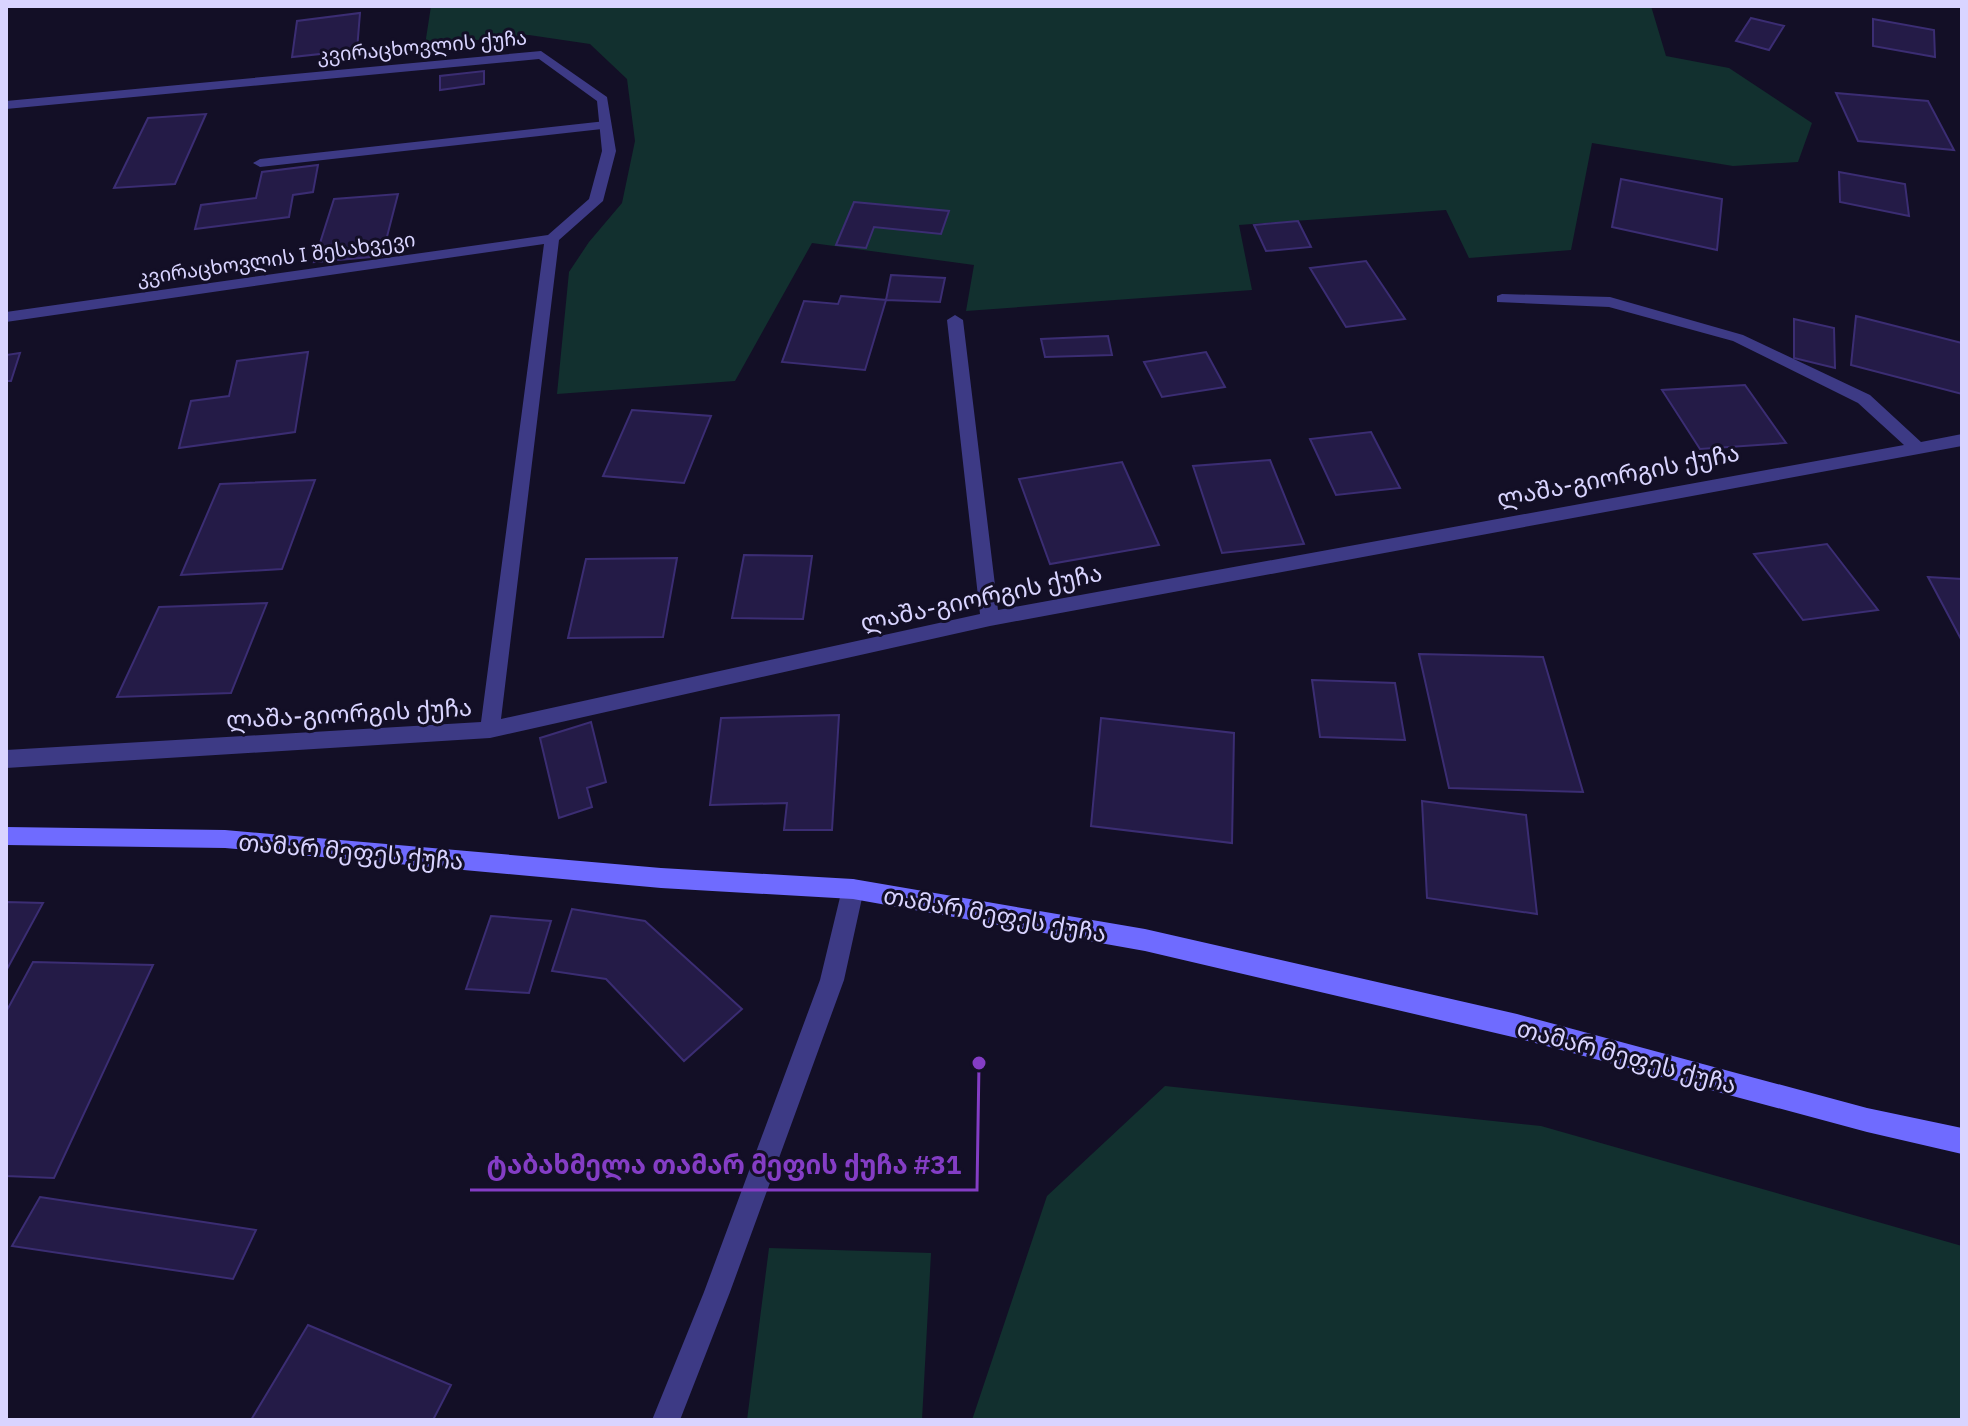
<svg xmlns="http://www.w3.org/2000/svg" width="1968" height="1426" viewBox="0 0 1968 1426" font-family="'IBM Plex Sans','Noto Sans Georgian',sans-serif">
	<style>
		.green { fill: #12302f }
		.building { fill: #241b47; stroke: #3b2d73; stroke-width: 2 }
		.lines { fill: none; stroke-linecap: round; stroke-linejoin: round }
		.lane { fill: #3d3a85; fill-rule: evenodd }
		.street { fill: #3d3a85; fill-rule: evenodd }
		.secondary { fill: #6f6bff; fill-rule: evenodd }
		.labels { text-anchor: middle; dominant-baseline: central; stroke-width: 6; stroke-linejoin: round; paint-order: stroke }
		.far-street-label { font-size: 20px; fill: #d9d4ff; stroke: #130f26 }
		.street-label { font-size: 24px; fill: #d9d4ff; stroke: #130f26 }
		.leader { fill: none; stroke: #843dc5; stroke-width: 3 }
		.callout-dot { fill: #843dc5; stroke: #130f26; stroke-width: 3 }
		.callout-label { font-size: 26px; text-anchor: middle; font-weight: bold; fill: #843dc5; stroke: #130f26; stroke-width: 6; stroke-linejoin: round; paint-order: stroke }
	</style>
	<rect width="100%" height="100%" fill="#130f26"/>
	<path class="green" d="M431 6H1651L1666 56 1729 68 1812 123 1798 162 1733 166 1592 143 1571 250 1469 258 1446 210 1239 225 1252 290 966 311 974 265 812 243 735 381 557 394 569 272 589 242 622 203 635 141 627 79 590 44 529 35 425 45Z
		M1165 1086 1541 1126 1962 1246V1420H972L1047 1196Z
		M769 1248 931 1253 922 1420H747Z"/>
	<path class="building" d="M360 13 357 50 292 57 297 21Z
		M1751 18 1784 26 1769 50 1736 41Z
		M1873 19 1934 30 1935 57 1873 46Z
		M484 71V84L440 90V76Z
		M1836 93 1928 101 1954 150 1858 141Z
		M206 114 175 184 114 188 148 118Z
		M318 165 313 192 293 195 289 217 195 229 201 205 256 198 262 172Z
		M1839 172 1905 184 1909 216 1840 202Z
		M1621 179 1722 199 1717 250 1612 227Z
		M398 194 382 256 314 262 334 199Z
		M854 202 949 211 941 234 874 227 866 248 836 245Z
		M1298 221 1311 247 1266 251 1254 225Z
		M1366 261 1405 319 1346 327 1310 268Z
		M891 275 945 278 940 302 886 300Z
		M841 296 886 300 865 370 782 362 804 301 838 304Z
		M1856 316 1962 343V394L1851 365Z
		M1794 319 1834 328 1835 368 1794 358Z
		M1108 336 1112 355 1045 357 1041 339Z
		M308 352 295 432 179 448 191 401 229 396 237 361Z
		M1206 352 1225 387 1162 397 1144 362Z
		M20 353 11 381H6V355Z
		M1745 385 1786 443 1700 449 1662 390Z
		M632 410 711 416 684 483 603 476Z
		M1371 432 1400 488 1336 495 1310 439Z
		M1270 460 1304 544 1222 553 1193 466Z
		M1122 462 1159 545 1050 564 1019 479Z
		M315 480 282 569 181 575 220 484Z
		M1827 544 1878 610 1803 620 1754 554Z
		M744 555 812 556 803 619 732 618Z
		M677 558 663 637 568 638 586 559Z
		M1928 577 1962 579V641Z
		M267 603 231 693 117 697 159 607Z
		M1419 654 1543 657 1583 792 1449 788Z
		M1312 680 1395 683 1405 740 1320 737Z
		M839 715 832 830H784L787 803 710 805 721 718Z
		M1101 718 1234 733 1232 843 1091 826Z
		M591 722 606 782 587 788 592 807 559 818 540 738Z
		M1422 801 1526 815 1537 914 1427 898Z
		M6 902 43 903 6 971Z
		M572 909 645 921 742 1009 684 1061 606 979 552 971Z
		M491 916 551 921 529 993 466 989Z
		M33 962 153 965 54 1178 6 1176V1012Z
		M40 1197 256 1230 233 1279 12 1246Z
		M308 1325 451 1385 433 1420H251Z"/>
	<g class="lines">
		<path class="lane" d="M606 121 611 122V128L260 167 253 163 260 159Z"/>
		<path class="street" d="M541 51 607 97 616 151 603 201 559 240 501 719 980 614 947 320 955 315 963 320 998 610 1904 445 1858 403 1733 341 1609 307 1497 302V296L1502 294 1610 297 1743 335 1870 395 1921 442 1962 434V446L990 626 490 738 6 768V750L481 722 544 244 6 322V312L548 235 589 199 602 151 597 101 539 59 6 109V101Z
			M853 879 861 882 864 889 844 980 730 1292 680 1420H652L704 1292 820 980 842 889 845 882Z"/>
		<path class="secondary" d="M6 827 225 830 661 868 853 879 1145 929 1517 1014 1867 1108 1962 1128V1154L1867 1132 1517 1038 1145 951 853 899 661 888 225 848 6 845Z"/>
	</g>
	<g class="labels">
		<g class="far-street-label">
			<text transform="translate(422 46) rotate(-5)">კვირაცხოვლის ქუჩა</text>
			<text transform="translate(276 258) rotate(-8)">კვირაცხოვლის I შესახვევი</text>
		</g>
		<g class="street-label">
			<text transform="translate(1618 475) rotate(-11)">ლაშა-გიორგის ქუჩა</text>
			<text transform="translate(981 597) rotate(-12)">ლაშა-გიორგის ქუჩა</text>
			<text transform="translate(349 713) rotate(-3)">ლაშა-გიორგის ქუჩა</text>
			<text transform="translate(351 851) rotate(5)">თამარ მეფეს ქუჩა</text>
			<text transform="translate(995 914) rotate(10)">თამარ მეფეს ქუჩა</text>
			<text transform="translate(1627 1056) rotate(15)">თამარ მეფეს ქუჩა</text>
		</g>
	</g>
	<path class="leader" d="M979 1063L977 1190H470"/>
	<circle class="callout-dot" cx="979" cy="1063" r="8"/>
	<g class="callout-label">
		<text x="724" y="1174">ტაბახმელა თამარ მეფის ქუჩა #31</text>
	</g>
	<rect width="1968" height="1426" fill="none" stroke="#d9d4ff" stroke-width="16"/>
</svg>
